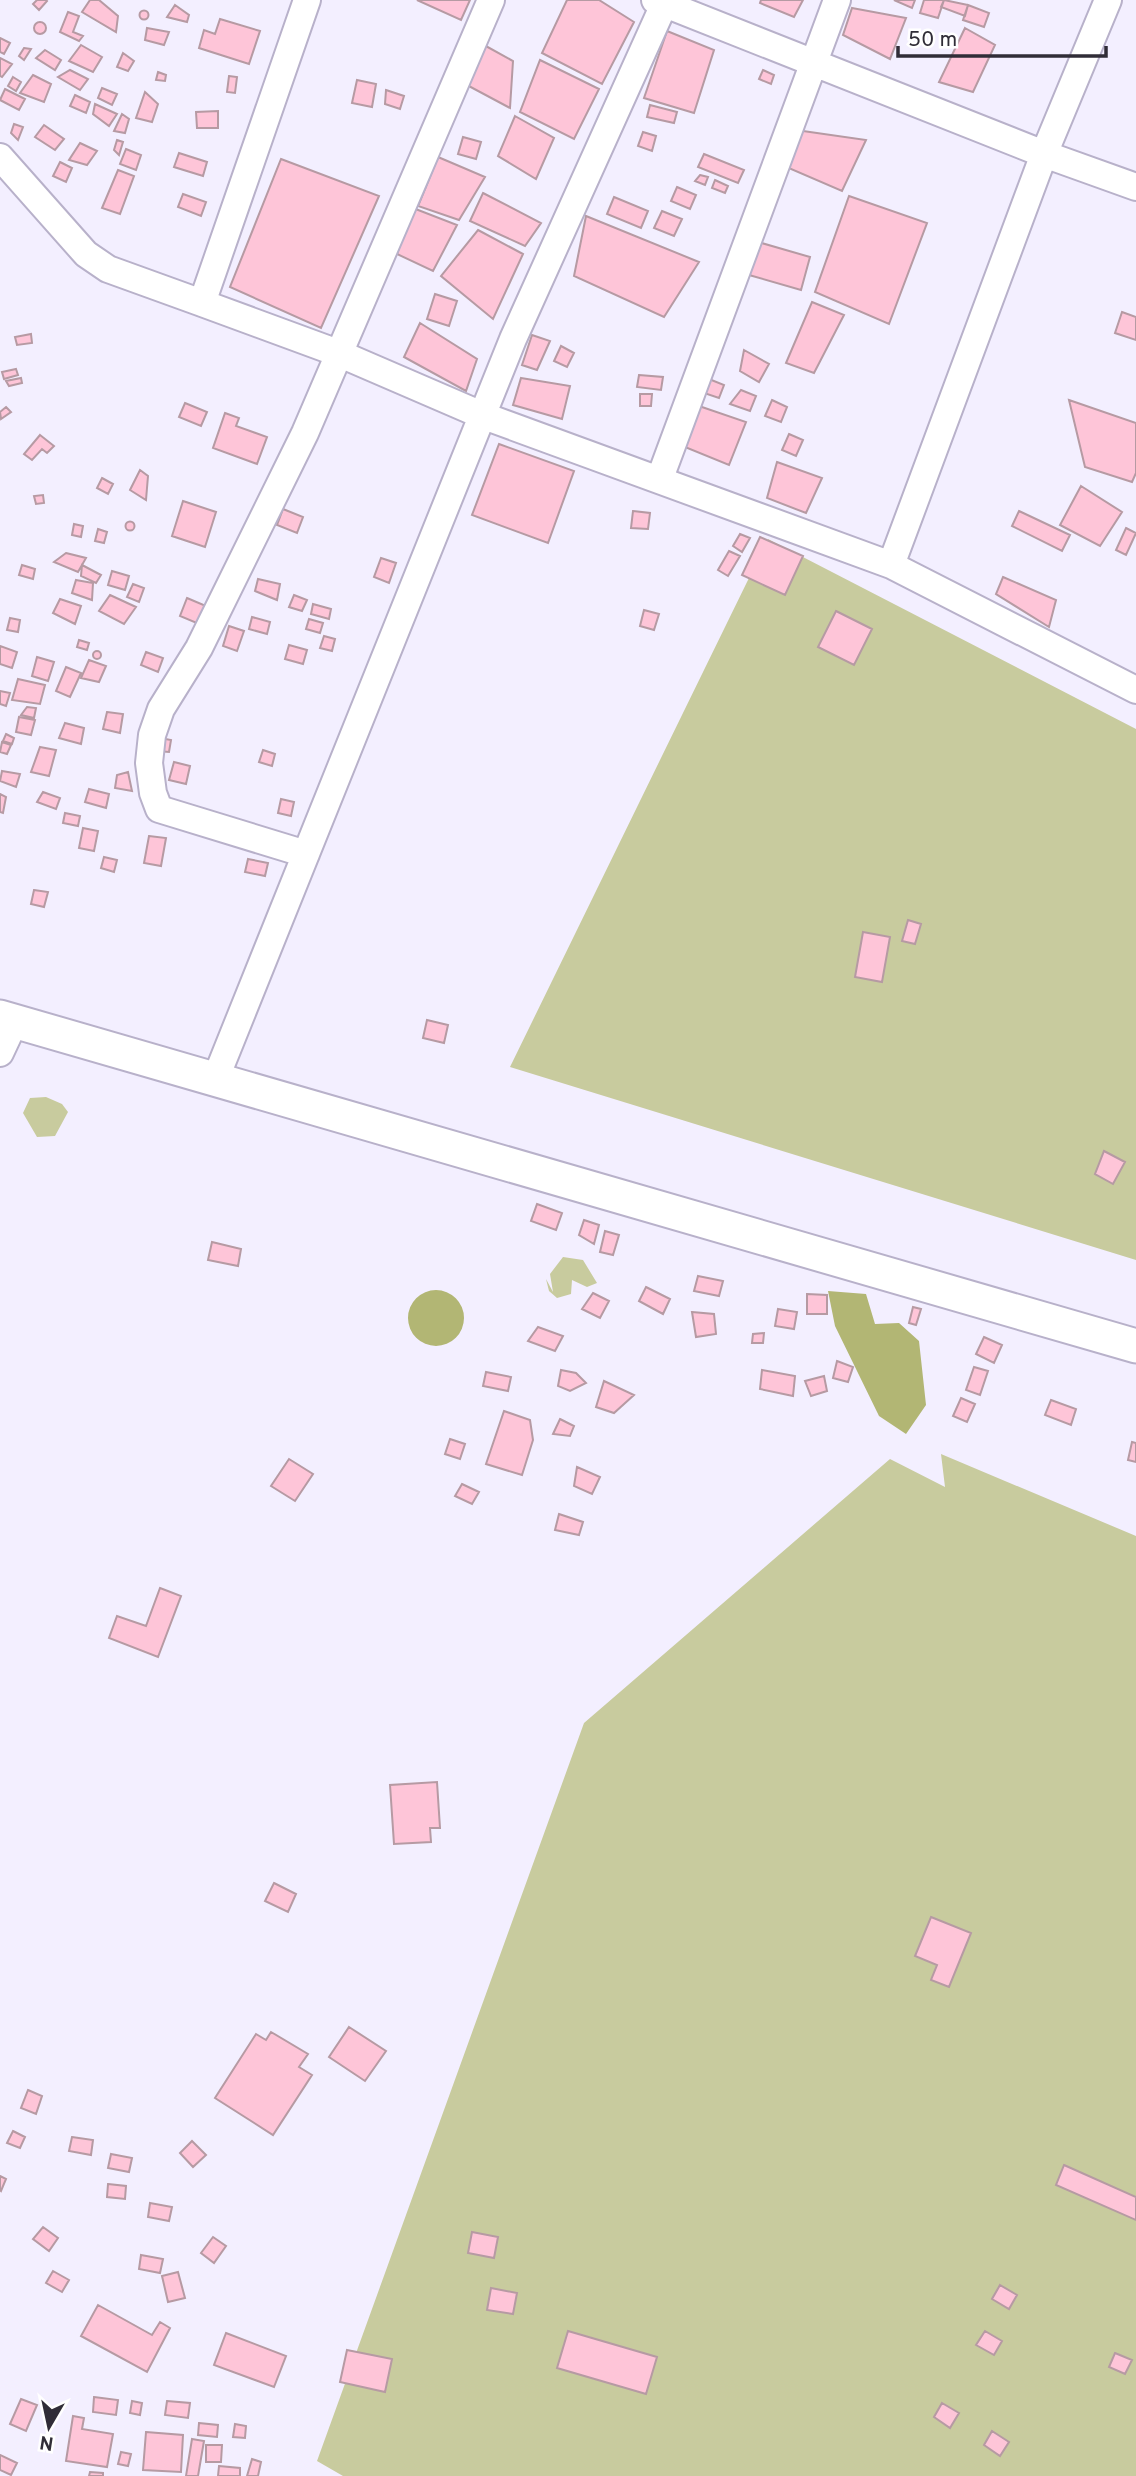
<svg xmlns="http://www.w3.org/2000/svg" width="1136" height="2476" viewBox="0 0 1136 2476" font-family="Overpass,sans-serif">
	<style>
		.green { fill: #c8cb9e }
		.forest { fill: #b2b674 }
		.building { fill: #fec5d8; stroke: #b69aa3; stroke-width: 2 }
		.lines { fill: none; stroke-linecap: round; stroke-linejoin: round }
		.minor-casing { stroke: #b8b1ca; stroke-width: 30 }
		.tertiary-casing { stroke: #b8b1ca; stroke-width: 37 }
		.minor { stroke: #fff; stroke-width: 26 }
		.tertiary { stroke: #fff; stroke-width: 33 }
	</style>
	<rect width="100%" height="100%" fill="#f3efff"/>
	<path class="green" d="M768 539 1136 729V1260L510 1067Z
		M46 1097 62 1104 68 1112 55 1136 37 1137 23 1113 30 1098Z
		M563 1257 583 1260 597 1283 587 1287 572 1280 571 1294 557 1298 549 1291 546 1279 553 1292 550 1274Z
		M941 1454 1136 1536V2476H343L317 2461 584 1723 890 1459 945 1487Z"/>
	<path class="forest" d="M408 1318a28 28 0 1 1 56 0a28 28 0 1 1-56 0Z
		M828 1291 866 1294 875 1324 899 1323 919 1341 926 1405 906 1434 879 1416 835 1326Z"/>
	<path class="building" d="M37 0H46L47 1 39 10 33 4Z
		M90 0H99L118 16 116 32 82 12Z
		M417 0H470L461 20Z
		M567 0H599L634 22 602 84 542 53Z
		M761 0H803L794 17 760 3Z
		M894 0H915L912 8Z
		M924 0H944L938 18 920 13Z
		M944 0 968 5 965 16 941 7Z
		M175 5 189 15 187 22 167 17Z
		M968 5 989 13 984 27 963 20Z
		M852 8 906 18 890 59 843 35Z
		M139.5 15a4.5 4.5 0 1 1 9 0a4.5 4.5 0 1 1-9 0Z
		M68 12 79 16 73 32 83 36 79 41 60 32Z
		M220 19 260 31 249 64 199 48 204 30 215 34Z
		M34 28a6 6 0 1 1 12 0a6 6 0 1 1-12 0Z
		M147 28 169 32 164 45 145 40Z
		M965 28 995 45 973 92 939 82Z
		M667 31 714 50 694 113 644 98Z
		M0 38 10 43 4 54 0 52Z
		M81 45 102 57 93 72 69 61Z
		M484 45 513 61 510 108 465 84Z
		M24 48 31 49 24 60 19 56Z
		M45 50 61 60 55 70 36 58Z
		M123 53 134 61 128 71 117 67Z
		M0 58 12 64 2 77 0 76Z
		M540 60 599 89 574 139 520 112Z
		M70 70 88 79 80 90 58 77Z
		M763 70 774 75 771 84 759 79Z
		M158 72 166 75 165 81 156 80Z
		M33 75 51 84 44 102 20 93Z
		M229 76 237 77 235 93 227 92Z
		M13 77 21 82 16 91 8 86Z
		M357 80 376 84 372 107 352 103Z
		M102 88 117 94 112 105 98 98Z
		M5 89 25 99 19 110 0 100Z
		M386 90 404 96 400 109 385 104Z
		M145 92 158 104 152 122 136 118Z
		M75 95 90 102 86 113 70 106Z
		M95 104 117 114 109 126 93 114Z
		M650 105 677 112 674 123 647 117Z
		M218 111V128H197L196 112Z
		M122 114 129 119 125 133 114 131Z
		M515 116 554 138 536 179 498 156Z
		M14 124 23 127 18 140 11 133Z
		M44 125 64 139 55 150 35 137Z
		M796 130 866 140 842 191 784 166Z
		M643 132 656 136 652 151 638 146Z
		M463 137 481 142 476 159 458 154Z
		M117 140 123 142 119 155 114 150Z
		M80 143 97 151 87 165 69 160Z
		M126 149 141 155 136 170 120 164Z
		M179 153 207 162 203 176 174 167Z
		M704 154 744 170 738 183 698 167Z
		M438 157 485 177 459 220 418 206Z
		M281 159 379 196 321 328 230 287Z
		M60 162 72 168 66 182 53 176Z
		M118 170 134 176 120 214 102 208Z
		M700 175 708 177 705 185 695 181Z
		M715 180 728 186 725 193 712 188Z
		M677 187 696 195 690 209 671 201Z
		M483 193 541 223 525 246 470 221Z
		M183 194 206 202 201 216 178 207Z
		M849 196 927 223 889 324 815 292Z
		M614 197 648 211 641 228 607 214Z
		M413 208 457 225 433 271 397 254Z
		M662 211 682 219 674 236 654 228Z
		M586 216 699 262 664 317 574 276Z
		M478 230 523 254 493 319 441 276Z
		M758 242 810 257 801 290 749 275Z
		M435 294 457 301 449 326 427 319Z
		M812 302 844 315 814 373 786 363Z
		M1122 312 1136 317V340L1115 333Z
		M420 323 477 359 466 391 404 357Z
		M31 334 32 343 17 345 15 337Z
		M532 335 550 341 537 370 522 365Z
		M561 346 574 353 567 367 554 361Z
		M744 350 769 364 759 382 740 371Z
		M16 369 18 375 4 379 2 372Z
		M639 375 663 377 661 390 637 387Z
		M704 377 724 385 719 398 698 391Z
		M21 378 22 383 9 386 6 381Z
		M521 378 570 386 562 419 513 405Z
		M741 390 756 396 750 411 730 404Z
		M640 394H652L651 406H640Z
		M772 400 787 407 781 422 765 416Z
		M1069 400 1136 423V473L1132 482 1085 467Z
		M185 403 207 412 201 426 179 417Z
		M699 406 746 422 729 465 680 445Z
		M6 407 11 412 1 419 0 412Z
		M225 413 239 418 236 426 267 437 257 464 213 448Z
		M789 434 803 440 796 456 782 450Z
		M40 435 54 446 47 453 42 449 32 460 24 454Z
		M499 444 574 471 548 543 472 515Z
		M777 462 822 478 806 513 767 498Z
		M140 470 148 476 146 500 130 490Z
		M102 478 113 484 108 494 97 488Z
		M1081 486 1122 512 1100 546 1060 525Z
		M43 495 44 503 36 504 34 496Z
		M183 501 216 512 205 547 172 536Z
		M283 509 303 517 297 533 277 525Z
		M633 511 650 513 648 529 631 528Z
		M1019 511 1070 535 1062 551 1012 526Z
		M125.5 526a4.5 4.5 0 1 1 9 0a4.5 4.5 0 1 1-9 0Z
		M74 524 83 526 81 537 72 535Z
		M1126 528 1136 533 1126 555 1116 550Z
		M98 529 107 532 104 543 95 541Z
		M740 534 750 538 742 552 733 546Z
		M760 537 803 556 785 595 742 575Z
		M729 551 740 556 728 576 718 570Z
		M66 553 86 558 78 572 54 562Z
		M381 558 396 563 389 583 374 577Z
		M22 565 35 569 33 579 19 575Z
		M82 565 101 575 96 583 81 576Z
		M112 571 129 576 125 590 108 585Z
		M1003 577 1056 600 1049 627 996 594Z
		M258 579 280 584 277 600 255 591Z
		M76 580 93 583 92 600 72 593Z
		M133 584 144 588 139 602 127 597Z
		M110 595 136 607 124 624 99 611Z
		M294 595 307 600 302 611 289 607Z
		M187 598 206 606 199 624 180 616Z
		M60 599 81 606 75 624 53 613Z
		M313 604 331 609 329 619 311 614Z
		M644 610 659 614 654 630 640 626Z
		M836 611 872 629 854 665 818 647Z
		M252 617 270 622 267 634 249 629Z
		M10 618 20 620 18 632 7 630Z
		M309 619 323 623 320 633 306 629Z
		M229 626 244 631 237 651 223 646Z
		M324 636 335 639 332 651 320 648Z
		M79 640 89 643 87 650 77 647Z
		M289 645 307 650 303 664 285 659Z
		M0 646 17 652 12 668 0 664Z
		M93 655a4 4 0 1 1 8 0a4 4 0 1 1-8 0Z
		M146 652 163 658 158 672 141 665Z
		M37 657 54 662 48 681 32 676Z
		M89 660 106 666 99 682 81 678Z
		M66 667 81 673 70 697 56 691Z
		M18 679 45 685 40 704 12 700Z
		M0 691 10 693 6 706 0 704Z
		M27 707 36 708 34 718 21 715Z
		M107 712 123 714 120 733 103 729Z
		M19 717 35 720 31 735 16 732Z
		M65 723 84 728 81 744 59 738Z
		M6 734 14 738 12 744 3 741Z
		M160 738 171 740 169 752 158 751Z
		M2 742 11 745 7 754 0 752Z
		M40 747 56 750 49 776 31 772Z
		M263 750 275 754 272 766 259 762Z
		M174 762 190 766 186 784 169 780Z
		M2 771 20 774 16 787 0 781Z
		M128 772 132 791 115 788 117 775Z
		M89 789 109 794 106 808 85 802Z
		M43 792 60 798 56 809 37 802Z
		M0 794 6 797 3 813 0 812Z
		M281 799 294 802 291 816 278 813Z
		M65 813 80 816 78 826 63 823Z
		M83 828 98 831 94 851 79 848Z
		M149 836 166 838 161 866 144 863Z
		M104 857 117 860 114 872 101 868Z
		M248 859 268 863 265 876 245 872Z
		M34 890 48 892 44 907 31 904Z
		M908 920 921 924 915 944 902 941Z
		M863 932 890 937 882 982 855 977Z
		M427 1020 448 1025 444 1043 423 1038Z
		M1104 1151 1125 1162 1113 1184 1095 1174Z
		M537 1204 562 1213 556 1230 531 1221Z
		M584 1220 599 1225 594 1244 579 1235Z
		M605 1231 619 1235 613 1255 600 1252Z
		M212 1242 241 1249 238 1266 208 1260Z
		M698 1276 723 1281 719 1296 694 1291Z
		M646 1287 670 1299 663 1314 639 1301Z
		M593 1293 609 1301 600 1318 582 1309Z
		M807 1294 827 1295V1314H807Z
		M913 1307 921 1309 916 1325 909 1323Z
		M778 1309 797 1312 794 1329 775 1326Z
		M692 1312 714 1314 716 1334 696 1337Z
		M538 1327 563 1336 555 1351 528 1341Z
		M764 1333 763 1343H752L753 1334Z
		M984 1337 1002 1345 994 1363 976 1354Z
		M837 1361 853 1367 848 1382 833 1378Z
		M974 1367 988 1371 980 1395 966 1390Z
		M561 1370 576 1373 586 1383 570 1391 558 1386Z
		M762 1370 795 1376 793 1396 760 1389Z
		M486 1372 511 1377 508 1391 483 1386Z
		M824 1376 827 1391 811 1396 805 1381Z
		M604 1381 634 1395 614 1413 596 1407Z
		M961 1398 975 1404 967 1422 953 1416Z
		M1051 1400 1076 1409 1071 1425 1045 1415Z
		M504 1411 530 1420 533 1440 522 1475 486 1464Z
		M560 1419 574 1426 570 1436 553 1434Z
		M450 1439 465 1444 460 1459 445 1454Z
		M1132 1442 1136 1443V1462L1128 1460Z
		M289 1459 313 1474 295 1501 271 1486Z
		M577 1467 600 1477 592 1494 574 1486Z
		M462 1484 479 1492 472 1504 455 1496Z
		M559 1514 583 1522 579 1535 555 1530Z
		M160 1588 181 1596 158 1657 109 1638 117 1616 146 1626Z
		M437 1782 440 1828H430L431 1842 394 1844 390 1785Z
		M274 1883 296 1894 288 1912 265 1901Z
		M931 1917 971 1933 949 1987 931 1980 937 1965 915 1956Z
		M349 2027 386 2051 365 2081 329 2057Z
		M271 2032 308 2054 299 2067 312 2075 273 2135 215 2098 256 2034 266 2040Z
		M28 2090 42 2096 36 2114 21 2108Z
		M13 2131 25 2137 20 2148 7 2143Z
		M72 2137 93 2140 91 2155 69 2151Z
		M192 2141 206 2155 193 2167 180 2153Z
		M111 2154 132 2158 129 2172 108 2168Z
		M1064 2165 1136 2197V2220L1056 2185Z
		M0 2176 6 2179 1 2191 0 2190Z
		M108 2184 126 2186 125 2199 107 2197Z
		M150 2203 172 2207 169 2221 148 2217Z
		M43 2227 58 2238 49 2251 33 2239Z
		M472 2232 498 2237 494 2258 468 2253Z
		M213 2237 226 2246 214 2263 201 2253Z
		M141 2255 163 2259 160 2273 139 2269Z
		M53 2271 69 2280 62 2292 46 2283Z
		M178 2272 185 2298 168 2302 162 2276Z
		M1000 2285 1017 2295 1009 2309 992 2299Z
		M491 2288 517 2293 513 2314 487 2310Z
		M98 2305 152 2335 160 2322 170 2328 147 2372 81 2336Z
		M568 2331 657 2357 646 2394 557 2368Z
		M985 2331 1002 2341 994 2355 976 2345Z
		M226 2333 286 2356 274 2387 214 2365Z
		M347 2350 392 2359 385 2392 340 2382Z
		M1115 2353 1132 2360 1125 2374 1109 2367Z
		M94 2397 118 2400 116 2415 93 2412Z
		M21 2399 37 2405 26 2431 10 2424Z
		M132 2401 142 2403 140 2415 130 2413Z
		M167 2401 190 2403 188 2418 165 2415Z
		M942 2403 959 2413 950 2428 934 2417Z
		M73 2416 84 2418 82 2429 113 2434 107 2467 66 2461Z
		M199 2423 218 2425 217 2437 198 2435Z
		M235 2424 246 2426 245 2438 233 2437Z
		M992 2431 1009 2442 1000 2456 984 2445Z
		M146 2432 183 2435 181 2472 143 2470Z
		M192 2439 204 2441 198 2476H186Z
		M206 2445H222L221 2462H206Z
		M121 2452 131 2454 128 2466 118 2464Z
		M0 2455 17 2463 11 2475 0 2470Z
		M252 2459 261 2462 258 2476H247Z
		M219 2466 240 2468V2476H218Z
		M90 2472 103 2473V2476H89Z"/>
	<g class="lines">
		<g class="minor-casing">
			<path id="minor" d="M307 0 202 303 338 353 484 416 891 565 1136 690
				M655 0 1044 154 1136 187
				M0 157 86 254 108 269 202 303
				M660 478 837 0
				M891 565 1044 154 1108 0
				M306 854 159 809 153 793 149 763 152 735 161 709 199 648 305 433 491 0
				M0 1053 15 1021
				M215 1080 513 339 666 0"/>
		</g>
		<g class="tertiary-casing">
			<path id="tertiary" d="M0 1017 1136 1346"/>
		</g>
		<use href="#minor" class="minor"/>
		<use href="#tertiary" class="tertiary"/>
	</g>
	<g transform="translate(49 2427) rotate(189)" stroke="#ffffff" stroke-width="5" paint-order="stroke">
	<path d="M0-5L12 26L0 18L-12 26Z" fill="#302d37"/>
	<text y="-10" font-size="19" font-weight="bold" text-anchor="middle" fill="#302d37">N</text>
	</g>
	<path d="M898 46v10h208v-10" fill="none" stroke="#302d37" stroke-width="3.5"/>
	<text x="908" y="46" font-size="21" fill="#302d37" stroke="#ffffff" stroke-width="5" paint-order="stroke">50 m</text>
</svg>
